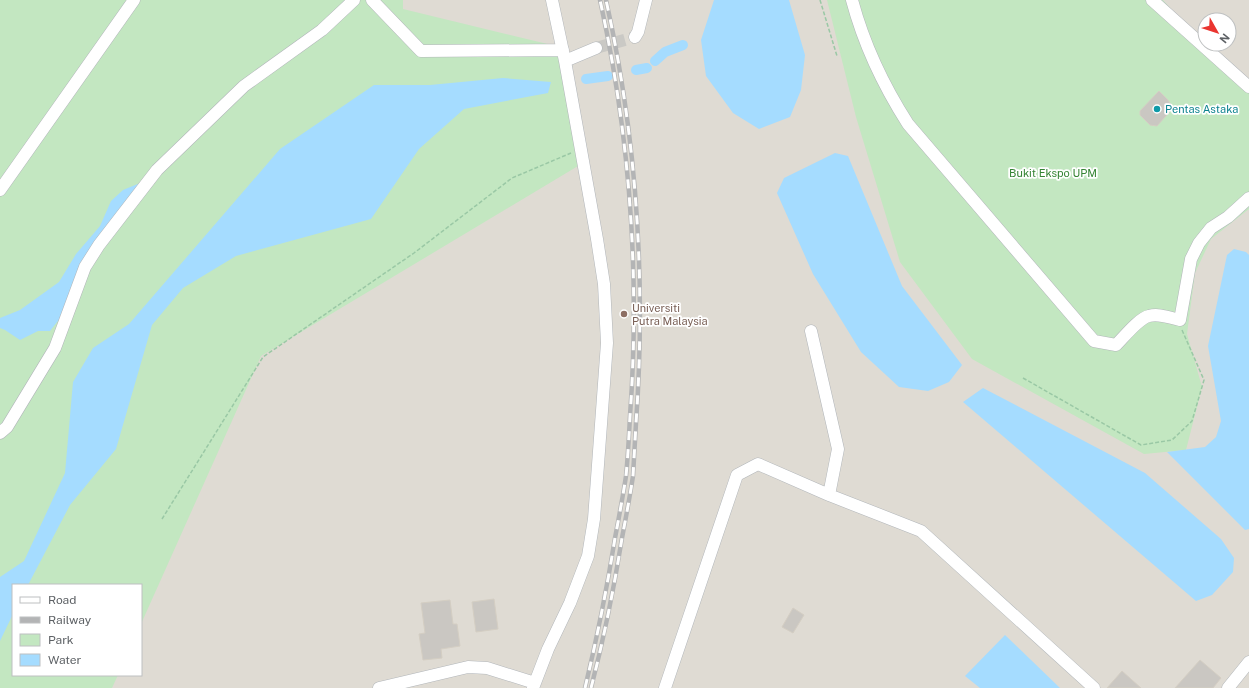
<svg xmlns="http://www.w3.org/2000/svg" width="1249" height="688" viewBox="0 0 1249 688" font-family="'Public Sans',sans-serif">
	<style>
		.education { fill: #dfdbd3; fill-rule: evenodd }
		.green { fill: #c3e7c1 }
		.water { fill: #a5dcff }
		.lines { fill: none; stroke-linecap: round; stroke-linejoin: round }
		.canal { stroke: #a5dcff; stroke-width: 10 }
		.building { fill: #cac7c2; stroke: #d4cec3 }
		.minor-tunnel { stroke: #cac9c5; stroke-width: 12; stroke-dasharray: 12 6; stroke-linecap: butt }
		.minor-casing { stroke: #b2b6ba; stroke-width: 13 }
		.path { stroke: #9ac8a5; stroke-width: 1.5; stroke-dasharray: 4 2; stroke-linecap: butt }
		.minor { stroke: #fff; stroke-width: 12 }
		.rail-casing { stroke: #b3b4b5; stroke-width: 4.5 }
		.rail { stroke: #fff; stroke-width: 3; stroke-dasharray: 9; stroke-linecap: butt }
		.culture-dot { fill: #0f9aa8; stroke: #fff; stroke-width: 1.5 }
		.education-dot { fill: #8d6e63; stroke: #fff; stroke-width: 1.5 }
		.labels { text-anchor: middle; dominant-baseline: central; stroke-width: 3.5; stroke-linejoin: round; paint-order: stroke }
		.culture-label { font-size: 11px; fill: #0d838f; stroke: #fff; text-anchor: start }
		.park-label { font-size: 11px; fill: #358434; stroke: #fff }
		.education-label { font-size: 11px; fill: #785e54; stroke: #fff; text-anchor: start }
	</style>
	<rect width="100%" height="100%" fill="#efece5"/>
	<path class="education" d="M0 0H1249V688H0ZM1205 20H1229V44H1205ZM13 585H141V675H13Z"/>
	<path class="green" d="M0 0H403V9L556 46 583 163 261 356 141 624V585H13V675H118L112 688H0Z
		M827 0H1163L1192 32 1249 82V209L1211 239 1195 273 1187 334 1202 387 1186 450 1144 454 972 359 900 262 856 117Z"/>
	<path class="water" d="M714 0H789L805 55 801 90 790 117 759 129 733 113 706 76 701 40Z
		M503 78 551 82 548 93 464 109 419 149 371 219 236 256 183 288 152 325 116 449 70 505 28 585H13V614L0 641V577L24 561 65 473 73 382 93 348 129 324 280 149 374 85H430Z
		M835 153 848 156 902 286 962 365 949 382 928 391 899 387 861 352 813 274 777 193 784 178Z
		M140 183 61 317 50 331H38L20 340 5 330 0 328V318L20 310 59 282 76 254 100 226 111 201 123 190Z
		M1234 249 1246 252 1249 255V529L1245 530 1167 452 1205 447 1216 437 1221 421 1208 346 1227 255Z
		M983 388 1145 473 1221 539 1234 558 1233 572 1212 595 1196 601 963 402Z
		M1005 635 1060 688H980L965 676Z"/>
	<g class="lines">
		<path class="canal" d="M655 61 665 52 683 45
			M636 70 647 68
			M586 79 608 76"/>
	</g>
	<path class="building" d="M1159 91 1168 100 1173 108 1157 126 1150 125 1140 115V111Z
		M494 599 498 629 476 632 472 602Z
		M450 600 453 624H457L460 646 441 649 442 658 423 660 419 634 425 633 421 603Z
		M793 608 804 615 793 633 782 627Z
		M1200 660 1221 678 1213 688H1175Z
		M1122 671 1141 688H1107Z"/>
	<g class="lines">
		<path class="minor-tunnel" d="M596 48 635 37"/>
		<g class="minor-casing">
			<path id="minor" d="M372 0 421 51 563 50
				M852 0C864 45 883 85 908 124L1094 341 1116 345C1124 337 1139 318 1149 316 1159 313 1170 318 1180 320L1191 259 1199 243 1211 228 1228 217 1249 198
				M1152 0 1249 87
				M635 37 638 32 646 0
				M565 61 596 48
				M0 190 134 0
				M811 331 838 449 829 495
				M0 433 7 427 55 348 85 267 99 245 157 170 244 86 322 30 354 0
				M379 688 468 667 487 668 535 683
				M533 688 548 649 570 603 588 556 594 519 607 343 604 284 597 239 565 61 552 0
				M665 688 737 475 758 464 829 495 921 531 1094 688
				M1228 688 1249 662"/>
		</g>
		<path class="path" d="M820 0 837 56
			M1023 378 1141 445 1172 440 1192 421 1204 380 1182 330
			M162 519 263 357 414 253 512 178 571 153"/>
		<use href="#minor" class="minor"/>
		<g class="rail-casing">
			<path id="rail" d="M585 688C597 638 607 588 615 538 619 517 623 496 626 476 628 456 629 436 630 416 640 277 630 136 600 0
				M591 688C604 638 614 588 622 538 626 517 630 496 633 476 634 458 635 441 636 423 646 282 637 139 606 0"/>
		</g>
		<use href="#rail" class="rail"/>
	</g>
	<circle class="culture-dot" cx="1157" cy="109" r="4"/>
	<circle class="education-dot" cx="624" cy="314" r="4"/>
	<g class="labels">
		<g class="culture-label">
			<text x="1165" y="109">Pentas Astaka</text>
		</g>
		<g class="park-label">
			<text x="1053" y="173">Bukit Ekspo UPM</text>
		</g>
		<g class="education-label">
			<text x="632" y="308">Universiti<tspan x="632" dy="13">Putra Malaysia</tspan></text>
		</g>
	</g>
	<rect x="12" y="584" width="130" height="92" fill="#ffffff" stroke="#bec0c1"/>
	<rect x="20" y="597" width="20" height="6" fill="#ffffff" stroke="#bec0c1"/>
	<text x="48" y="604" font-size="12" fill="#5d6165">Road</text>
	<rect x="20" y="617" width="20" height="6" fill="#b3b4b5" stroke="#bec0c1"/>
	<text x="48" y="624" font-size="12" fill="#5d6165">Railway</text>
	<rect x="20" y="634" width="20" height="12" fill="#c3e7c1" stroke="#bec0c1"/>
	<text x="48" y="644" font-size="12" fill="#5d6165">Park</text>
	<rect x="20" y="654" width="20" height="12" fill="#a5dcff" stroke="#bec0c1"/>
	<text x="48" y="664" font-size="12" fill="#5d6165">Water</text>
	<g transform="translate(1217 32) rotate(129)"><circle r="19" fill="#ffffff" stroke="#bec0c1"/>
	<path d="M0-3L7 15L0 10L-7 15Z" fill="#ea3530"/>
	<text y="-6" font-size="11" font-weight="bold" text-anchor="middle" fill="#5d6165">N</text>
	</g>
</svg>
